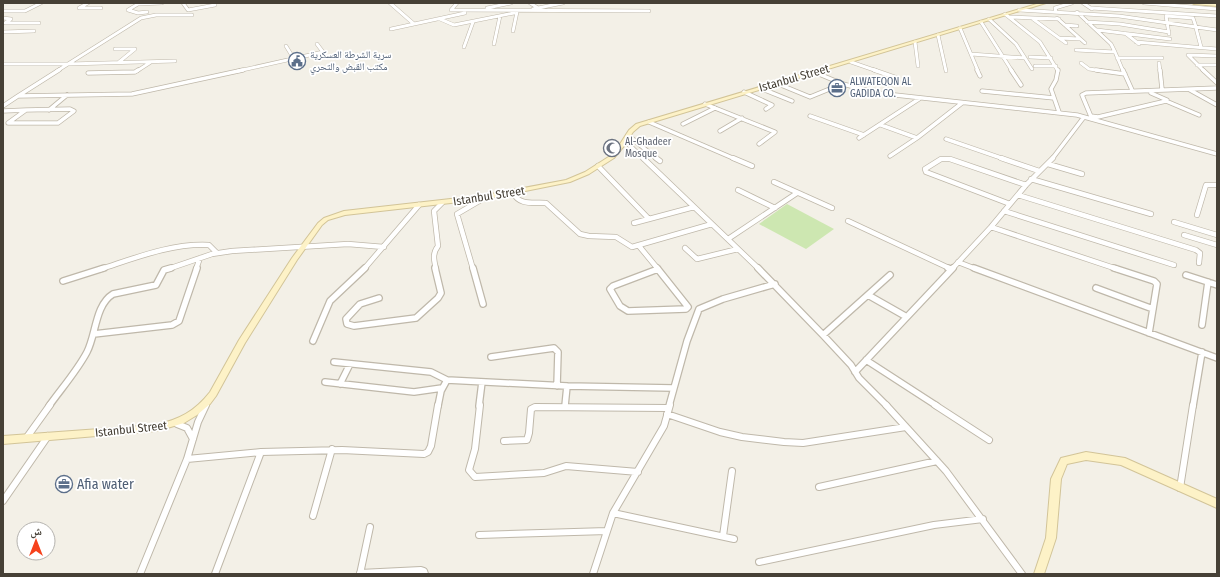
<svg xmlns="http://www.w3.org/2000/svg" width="1220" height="577" viewBox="0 0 1220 577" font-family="'Fira Sans Condensed','Noto Naskh Arabic',sans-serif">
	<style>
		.green { fill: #cde7b1 }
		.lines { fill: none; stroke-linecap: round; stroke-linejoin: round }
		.street-far4-casing { stroke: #bfb8aa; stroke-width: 4 }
		.street-far3-casing { stroke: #bfb8aa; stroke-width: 5 }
		.street-far2-casing { stroke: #bfb8aa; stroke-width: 6 }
		.street-far1-casing { stroke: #bfb8aa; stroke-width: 8 }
		.street-casing { stroke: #bfb8aa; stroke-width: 8 }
		.secondary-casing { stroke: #d2c498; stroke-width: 2 }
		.street-far4 { stroke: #fff; stroke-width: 3 }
		.street-far3 { stroke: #fff; stroke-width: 3.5 }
		.street-far2 { stroke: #fff; stroke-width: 4.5 }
		.street-far1 { stroke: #fff; stroke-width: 5.5 }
		.street { stroke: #fff; stroke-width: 6 }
		.secondary { fill: #fdf2c7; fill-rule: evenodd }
		.labels { text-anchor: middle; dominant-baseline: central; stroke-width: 3.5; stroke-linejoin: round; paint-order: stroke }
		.far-service-label { font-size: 10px; fill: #4e5e75; stroke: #fff; text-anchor: start }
		.far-worship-label { font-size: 10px; fill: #5b616d; stroke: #fff; text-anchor: start }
		.street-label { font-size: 12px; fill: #464036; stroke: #fff }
		.near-service-label { font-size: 14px; fill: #4e5e75; stroke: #fff; text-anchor: start }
	</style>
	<rect width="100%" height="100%" fill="#f3f0e7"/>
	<path class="green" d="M787 204 834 229 806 249 759 224Z"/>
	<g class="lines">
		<g class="street-far4-casing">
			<path id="street-far4" d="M88 3 79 8H101
				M183 3 188 10 215 5V3
				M390 3 414 24
				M457 3 451 10 649 11
				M530 3 538 8
				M1083 3 1092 9
				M1144 3 1217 9
				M487 8 511 3
				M1091 8 1217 16
				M533 9 563 3
				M1019 10 1119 16 1217 30
				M3 11H25L41 3
				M1056 11 1055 8 1072 3
				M147 12 138 13 128 10 138 4 162 3
				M1077 12 1111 44 1115 52
				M1005 14 1040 42 1058 71
				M1010 17 1059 19
				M3 18 11 19 5 23H39
				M1057 18 1085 43
				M440 19 454 25 514 13
				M989 19 1016 44 1032 69
				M1033 19 1066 43
				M981 22 1012 71
				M1087 22 1120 24 1169 32
				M1065 25 1077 26
				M960 28 978 71
				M1196 28 1201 47
				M391 29 465 13
				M1097 30 1170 39
				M513 31 517 12
				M3 32 34 31
				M1125 33 1139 44
				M1169 34 1166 16 1193 18 1196 27
				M938 35 946 71
				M1059 38 1080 39
				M915 42 918 66
				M1136 42 1217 49
				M494 44 500 16
				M286 46 294 59
				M464 47 473 22
				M115 49H135L119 62
				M1076 50 1115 52 1123 71
				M971 54 1025 58
				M1030 57 1051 58
				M1117 58H1162
				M851 62 877 71
				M1081 63 1089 69 1103 71
				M1159 63 1160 71
				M3 64H68L57 71
				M68 64 141 18 156 15H192
				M69 64 175 61
				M1197 65H1217
				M1035 66H1056
				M137 71 151 62
				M238 71 323 52 317 44
				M1204 71 1188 55 1217 56"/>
		</g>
		<g class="street-far3-casing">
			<path id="street-far3" d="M59 70 18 96 132 94 243 70
				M874 70 897 78
				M977 70 980 76
				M1011 70 1021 85
				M1058 70 1056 80 1051 89 1059 112
				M1096 70 1125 74
				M1123 70 1132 90
				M1160 70 1162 89
				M1203 70 1217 83
				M814 72 843 84 877 93 1077 115 1217 154
				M88 73 135 72 138 70
				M776 83 810 97 832 88
				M760 88 792 101
				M1190 90 1217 105
				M982 91 1054 98
				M744 92 772 105 766 109
				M1151 93 1167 100
				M705 104 775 132 759 144
				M3 106 18 96
				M70 109 74 111 58 123H8L26 110Z
				M49 110 67 95
				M3 111 26 110
				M810 116 864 135
				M1091 116 1098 117 1166 101 1199 115
				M1092 119 1082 95 1086 93 1217 88
				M649 122 735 159
				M683 124 715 108
				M881 125 917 138
				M720 131 742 118
				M628 135 657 159
				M859 138 919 99
				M946 139 1004 159
				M625 141 644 159
				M890 156 917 138 962 103
				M1052 159 1084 117"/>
		</g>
		<g class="street-far2-casing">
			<path id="street-far2" d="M643 158 759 269
				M656 158 660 161
				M733 158 752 166
				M1001 158 1039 171
				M1048 164 1082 174
				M598 166 649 219
				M1031 179 1151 214
				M774 182 832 208
				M738 190 775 208
				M513 193C520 206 533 202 546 203L580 234 589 236 616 237 632 247 712 224
				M1018 195 1196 250 1200 253 1199 263
				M1010 204 926 172 925 169 941 159H950L1026 185
				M1004 211 1174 265
				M1197 215 1206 185H1217
				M848 221 951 269
				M1174 222 1217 235
				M634 223 694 207
				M991 227 1117 269
				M1184 235 1217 245
				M728 239 797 193
				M639 246 658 269
				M685 248 697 259 738 249
				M958 262 976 269
				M101 269C135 258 172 243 209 245L217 253
				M168 269 212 254 232 251 348 244 384 247
				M196 269 200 258
				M364 269 419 205
				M436 269C434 260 432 254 438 246L434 211 442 203
				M473 269 457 214 486 197
				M952 269 991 227 1026 185 1053 158"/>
		</g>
		<g class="street-far1-casing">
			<path id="street-far1" d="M473 268 483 304
				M657 268 688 307 686 309 628 311 620 306 610 289 613 286 658 269
				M758 268 823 335 851 365 859 378 887 406
				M948 268 951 269
				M974 268 1217 358
				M1114 268 1154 281 1157 284 1149 333
				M1186 275 1217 285
				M63 281 104 268
				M1096 288 1153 309
				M868 295 905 316
				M379 298 360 304 346 319 347 324 354 326 416 318 438 298 441 293 435 268
				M1202 325 1208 282
				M94 334 172 325 179 321 197 268
				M823 335 890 275
				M313 341 330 301 365 268
				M491 357 554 348 558 352 557 386
				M866 360 937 406
				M334 362 431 372 447 380 567 386 673 388
				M855 372 953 268
				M325 382 414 392 442 388
				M340 384 350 364
				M49 406C61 389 77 371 87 352 96 335 95 305 113 294L156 285 164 270 171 268
				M205 406 206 404
				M438 406 441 391 447 380
				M479 406 482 382
				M565 406 567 386
				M669 406 687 341 699 309 723 299 775 284
				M1193 406 1202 352"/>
		</g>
		<g class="street-casing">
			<path id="street" d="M480 405 475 449 469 470 475 477 544 473 566 466 638 472
				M886 405 946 471 1022 574
				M935 405 989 440
				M667 414 720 432 742 437 784 442 803 443 906 427
				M177 424 187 428 193 439
				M27 437 50 405
				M504 441 527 440 529 433 531 409 535 407 668 408
				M261 452 342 450 424 454 428 452 431 446 438 405
				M187 459 261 452 215 574
				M819 487 937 461
				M1180 488 1193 405
				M3 501 48 436
				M613 513 734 539
				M313 516 332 449
				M479 535 607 531
				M723 536 732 471
				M759 562 934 525 983 519
				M360 573 421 570 424 571 425 574
				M140 574 187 459 198 422 206 405
				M360 574 370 527
				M593 574 613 513 664 426 670 405"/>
		</g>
		<g class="secondary-casing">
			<path id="secondary" d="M1040 3H1046L640 126 633 132 624 146 614 158 589 174 570 182 486 199 345 215 328 220 322 225 297 260 245 343 216 396 210 404 197 415 184 423 164 429 155 431 3 444V436L155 425C180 419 194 412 210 392L239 340 292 258 318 223 324 218 344 211 486 195 566 180 585 172 610 156 620 144 629 130 636 124Z
				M1192 3 1217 4V6L1194 4Z
				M1086 452 1125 458 1217 499V508L1121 465 1086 460 1067 464 1061 479 1056 538 1044 574H1034L1046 538 1051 479 1061 458Z"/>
		</g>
		<use href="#street-far4" class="street-far4"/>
		<use href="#street-far3" class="street-far3"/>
		<use href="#street-far2" class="street-far2"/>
		<use href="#street-far1" class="street-far1"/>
		<use href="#street" class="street"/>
		<use href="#secondary" class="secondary"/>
	</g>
	<defs>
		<g id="civic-ring" transform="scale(0.9)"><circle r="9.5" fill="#fff" stroke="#5c6f8a" stroke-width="1.5"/><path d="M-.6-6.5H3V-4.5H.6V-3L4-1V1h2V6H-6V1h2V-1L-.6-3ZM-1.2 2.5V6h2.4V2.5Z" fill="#5c6f8a"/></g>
		<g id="office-ring" transform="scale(0.9)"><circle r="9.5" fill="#fff" stroke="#5c6f8a" stroke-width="1.5"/><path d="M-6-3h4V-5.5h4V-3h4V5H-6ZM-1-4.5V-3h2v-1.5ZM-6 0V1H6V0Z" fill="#5c6f8a"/></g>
		<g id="mosque-ring" transform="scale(0.9)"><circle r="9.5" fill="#fff" stroke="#6b7280" stroke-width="1.5"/><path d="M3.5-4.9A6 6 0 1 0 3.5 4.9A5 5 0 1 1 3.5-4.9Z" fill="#6b7280"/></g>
	</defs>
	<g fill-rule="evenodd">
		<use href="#civic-ring" x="297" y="61"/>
		<use href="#office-ring" x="837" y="88"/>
		<use href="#mosque-ring" x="612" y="148"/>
		<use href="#office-ring" x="64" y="484"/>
	</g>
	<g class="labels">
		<g class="far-service-label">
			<text x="310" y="55">سرية الشرطة العسكرية<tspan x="310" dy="12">مكتب القبض والتحري</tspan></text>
			<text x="850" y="82">ALWATEQON AL<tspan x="850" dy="12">GADIDA CO.</tspan></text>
		</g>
		<g class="far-worship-label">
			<text x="625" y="142">Al-Ghadeer<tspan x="625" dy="12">Mosque</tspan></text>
		</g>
		<g class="street-label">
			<text transform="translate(794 78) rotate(-16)">Istanbul Street</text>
			<text transform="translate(489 196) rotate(-9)">Istanbul Street</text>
			<text transform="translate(131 429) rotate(-6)">Istanbul Street</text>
		</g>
		<g class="near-service-label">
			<text x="77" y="484">Afia water</text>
		</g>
	</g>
	<rect width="1220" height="577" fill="none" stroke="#464036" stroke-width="8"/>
	<g transform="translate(36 541)"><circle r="19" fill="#ffffff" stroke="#b5b3af"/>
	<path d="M0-3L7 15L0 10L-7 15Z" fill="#f6421c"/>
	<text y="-6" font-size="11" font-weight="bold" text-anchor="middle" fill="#464036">ش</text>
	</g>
</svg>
